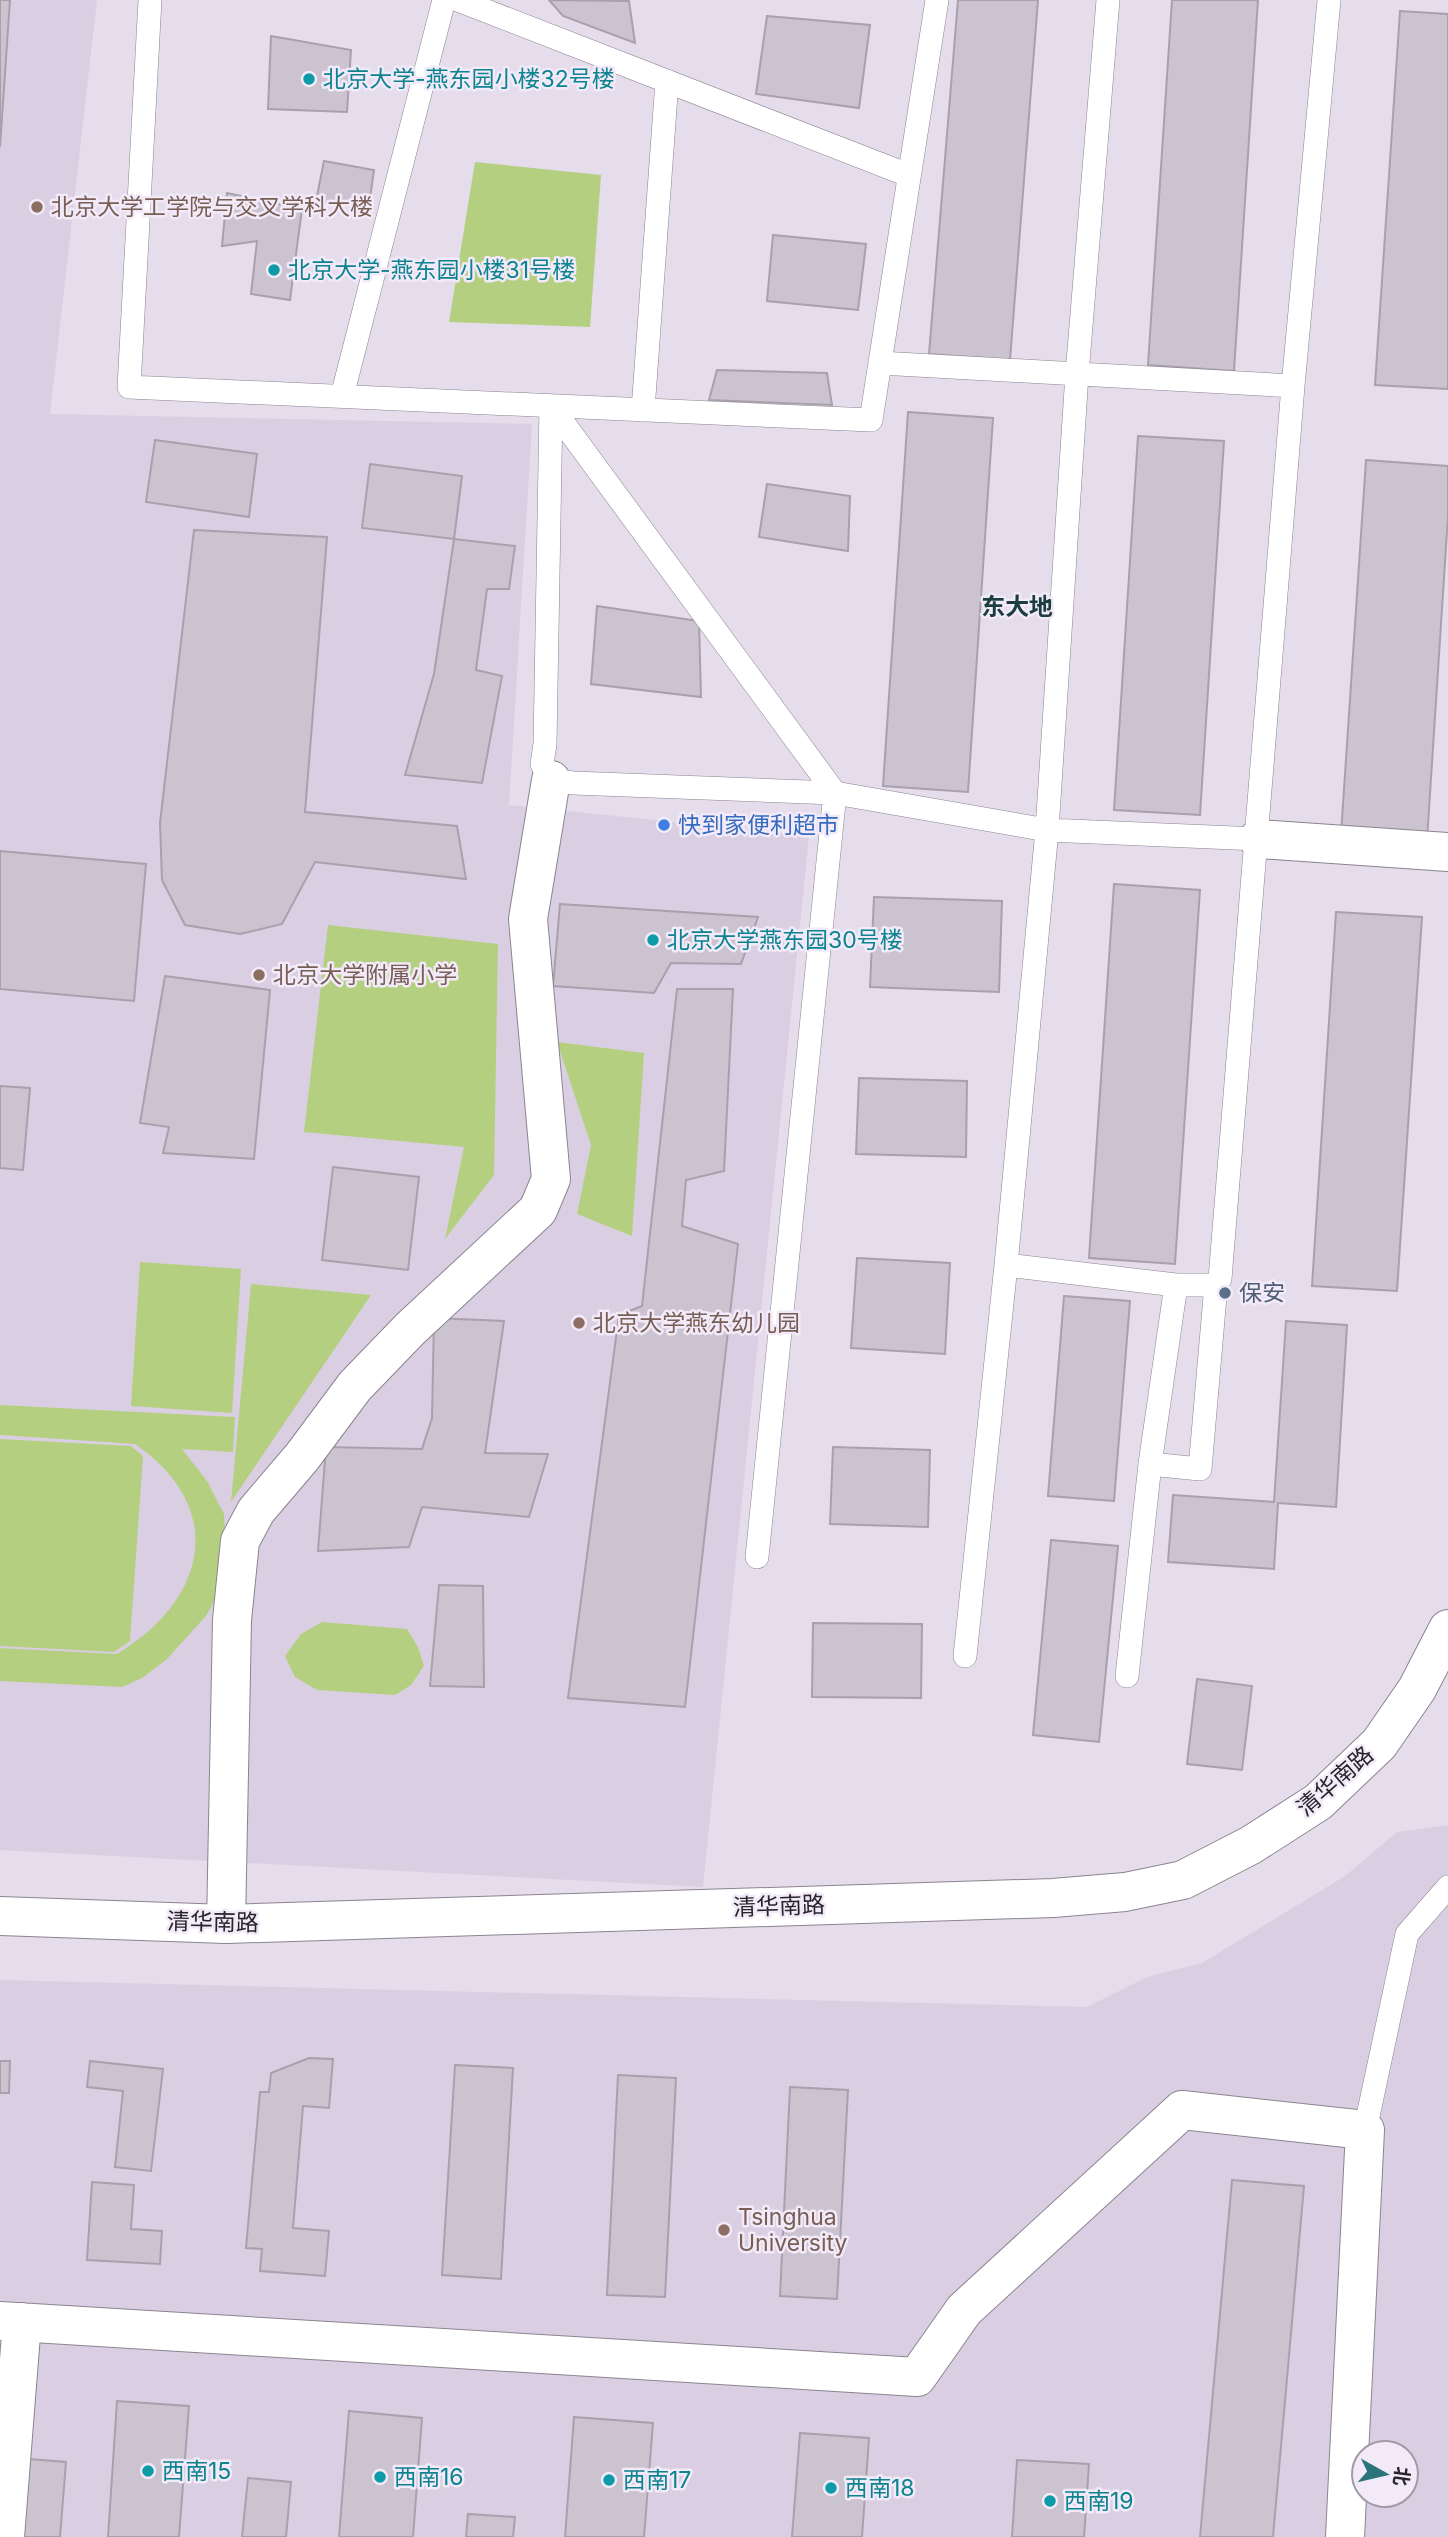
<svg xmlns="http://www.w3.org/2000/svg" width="1448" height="2537" viewBox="0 0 1448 2537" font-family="Inter,'Noto Sans SC',sans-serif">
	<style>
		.built { fill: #dacfe2; fill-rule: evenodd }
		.green { fill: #b5cf81 }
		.building { fill: #cbc3d0; stroke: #a8a0ad; stroke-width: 2 }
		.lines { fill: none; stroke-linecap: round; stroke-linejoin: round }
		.service-casing { stroke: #8b8490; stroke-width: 24 }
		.minor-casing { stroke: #8b8490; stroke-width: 40 }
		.tertiary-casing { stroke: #8b8490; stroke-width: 40 }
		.service { stroke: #fff; stroke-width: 23 }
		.minor { stroke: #fff; stroke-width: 38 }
		.tertiary { stroke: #fff; stroke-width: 38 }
		.culture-dot { fill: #0f9aa8; stroke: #f2eaf8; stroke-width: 2.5 }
		.education-dot { fill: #8d6e63; stroke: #f2eaf8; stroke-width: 2.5 }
		.shop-dot { fill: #3f7fe0; stroke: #f2eaf8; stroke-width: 2.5 }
		.service-dot { fill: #5c6f8a; stroke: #f2eaf8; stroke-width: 2.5 }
		.labels { text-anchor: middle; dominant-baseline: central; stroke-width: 5; stroke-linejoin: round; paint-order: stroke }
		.culture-label { font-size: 23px; fill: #0d838f; stroke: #f2eaf8; text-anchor: start }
		.education-label { font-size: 23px; fill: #785e54; stroke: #f2eaf8; text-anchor: start }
		.shop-label { font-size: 23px; fill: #366cbe; stroke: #f2eaf8; text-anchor: start }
		.service-label { font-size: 23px; fill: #4e5e75; stroke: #f2eaf8; text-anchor: start }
		.street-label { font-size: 23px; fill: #28252a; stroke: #f2eaf8 }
		.neighbourhood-label { font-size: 24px; font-weight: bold; fill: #1b3d40; stroke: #f2eaf8 }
	</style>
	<rect width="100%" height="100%" fill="#e5ddeb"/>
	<path class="built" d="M0 0H97L50 414 532 424 509 805 809 836 703 1887 0 1850Z
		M1448 1825V2537H0V1980L1087 2007 1147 1977 1202 1963 1345 1876 1397 1832ZM1364 2453H1406V2495H1364Z"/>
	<path class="green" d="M475 162 601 175 590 327 449 322Z
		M328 925 498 944 494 1175 445 1239 464 1147 304 1132Z
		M557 1042 644 1053 632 1236 577 1214 591 1145Z
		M140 1262 241 1269 232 1413 131 1406Z
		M251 1284 371 1295 231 1502Z
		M0 1405 235 1417 233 1452 182 1449 207 1481 224 1514 225 1537 220 1582 215 1600 206 1616 166 1660 142 1678 122 1687 0 1681V1648L117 1654C206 1600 229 1509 135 1444L0 1435Z
		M0 1439 131 1446 143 1456 130 1641 114 1652 0 1646Z
		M322 1622 407 1629 418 1647 424 1666 411 1685 395 1695 317 1690 295 1677 285 1656 301 1634Z"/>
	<path class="building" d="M0 0H10L0 147Z
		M549 0 629 1 635 43 563 16Z
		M958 0H1038L1010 360 929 354Z
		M1172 0H1258L1234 371 1148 365Z
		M1400 11 1448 14V389L1375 385Z
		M767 16 870 25 859 108 756 94Z
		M271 36 351 50 347 112 268 109Z
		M324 161 374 170 369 206 316 201Z
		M227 193 302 209 290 300 251 294 257 241 222 246Z
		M773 235 866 244 858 310 767 301Z
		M717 370 827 373 832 405 709 400Z
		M908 412 993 418 968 792 883 786Z
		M1138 436 1224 441 1200 815 1114 810Z
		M155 440 257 454 249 517 146 502Z
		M1366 460 1448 466V516L1427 840 1341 834Z
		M370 464 462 476 454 539 362 528Z
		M767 484 850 496 848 551 759 537Z
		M194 530 327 537 305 812 457 826 466 879 315 862 282 924 240 934 185 925 162 880 160 823Z
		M454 539 515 546 509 589H487L476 670 502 676 482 783 405 775 434 674Z
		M597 606 699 621 701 697 591 684Z
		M0 851 146 864 134 1001 0 989Z
		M1114 884 1200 890 1175 1264 1089 1258Z
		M874 897 1002 901 999 992 870 987Z
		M560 904 758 917 741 964 671 963 654 993 553 986Z
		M1336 912 1422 917 1397 1291 1312 1286Z
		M165 976 270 990 254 1159 163 1153 169 1127 140 1123Z
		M677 989H733L724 1171 686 1180 682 1226 738 1244 685 1707 568 1698 619 1315 642 1306Z
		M859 1078 967 1081 966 1157 856 1154Z
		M0 1086 30 1088 23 1170 0 1168Z
		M333 1167 419 1177 408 1270 322 1260Z
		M857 1258 950 1263 945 1354 851 1348Z
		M1064 1296 1130 1301 1114 1501 1048 1496Z
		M434 1318 504 1321 485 1453 548 1454 529 1517 422 1507 409 1547 318 1551 326 1447 422 1449 432 1418Z
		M1286 1321 1347 1325 1336 1507 1278 1503 1274 1569 1168 1562 1173 1495 1274 1502Z
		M833 1447 930 1450 928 1527 830 1524Z
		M1051 1540 1118 1546 1099 1742 1033 1735Z
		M439 1585 483 1586 484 1687 430 1686Z
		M813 1623 922 1624 921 1698 812 1697Z
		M1197 1679 1252 1686 1242 1770 1187 1764Z
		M309 2058 333 2059 329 2108 303 2106 293 2228 329 2231 325 2276 260 2271 262 2249 246 2248 260 2092H269L271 2073Z
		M0 2061H10L9 2093H0Z
		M90 2061 163 2069 151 2171 115 2167 123 2091 87 2087Z
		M455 2065 513 2068 501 2279 442 2275Z
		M618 2075 676 2078 665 2297 607 2295Z
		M790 2087 848 2090 837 2299 780 2296Z
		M1232 2180 1304 2186 1273 2537H1200Z
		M92 2182 134 2185 131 2229 162 2231 160 2264 87 2260Z
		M117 2401 189 2406 179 2537H108Z
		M349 2411 422 2418 413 2537H339Z
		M574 2417 653 2423 644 2537H565Z
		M800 2433 869 2438 862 2537H792Z
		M29 2459 66 2462 60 2537H23Z
		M1017 2460 1089 2464 1084 2537H1012Z
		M248 2478 291 2482 286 2537H242Z
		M468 2514 515 2517 513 2537H466Z"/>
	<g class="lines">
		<g class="service-casing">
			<path id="service" d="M150 0 129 387 871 420 937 0
				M458 0 908 175
				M880 363 1293 386 1329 0
				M342 396 444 0
				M551 406 545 744 542 764 551 780 573 783 835 793
				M551 406 835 793
				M643 410 667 81
				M1258 839 1047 830 1006 1265 1176 1285H1216L1220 1279 1293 386
				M1150 1464 1200 1469 1216 1285
				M757 1557 835 793 1047 830 1077 374 1108 0
				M965 1656 1006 1265
				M1127 1676 1150 1464 1176 1285
				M1365 2130 1407 1934 1448 1887"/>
		</g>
		<g class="minor-casing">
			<path id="minor" d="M1258 839 1448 852
				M226 1924 232 1620 240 1541 256 1511 302 1457 355 1386 410 1329 538 1210 551 1179 528 919 551 780
				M0 2321 917 2377 964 2310 1182 2110 1365 2130 1345 2537
				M5 2537 22 2322"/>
		</g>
		<g class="tertiary-casing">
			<path id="tertiary" d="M0 1916 226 1924 1053 1898 1125 1892 1183 1880 1251 1845 1318 1802 1379 1744 1417 1689 1448 1629"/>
		</g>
		<use href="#service" class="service"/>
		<use href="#minor" class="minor"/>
		<use href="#tertiary" class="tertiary"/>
	</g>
	<g class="culture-dot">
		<circle cx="309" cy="79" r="7"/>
		<circle cx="274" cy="270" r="7"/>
		<circle cx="653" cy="940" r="7"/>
		<circle cx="148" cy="2471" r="7"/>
		<circle cx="380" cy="2477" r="7"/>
		<circle cx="609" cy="2480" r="7"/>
		<circle cx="831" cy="2488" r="7"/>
		<circle cx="1050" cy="2501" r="7"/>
	</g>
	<g class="education-dot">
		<circle cx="37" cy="207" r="7"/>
		<circle cx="259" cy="975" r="7"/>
		<circle cx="579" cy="1323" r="7"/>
		<circle cx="724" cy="2230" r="7"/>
	</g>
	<circle class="shop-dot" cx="664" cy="825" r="7"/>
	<circle class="service-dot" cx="1225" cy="1293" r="7"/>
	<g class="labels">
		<g class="culture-label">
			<text x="323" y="79">北京大学-燕东园小楼32号楼</text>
			<text x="288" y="270">北京大学-燕东园小楼31号楼</text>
			<text x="667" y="940">北京大学燕东园30号楼</text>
			<text x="162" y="2471">西南15</text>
			<text x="394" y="2477">西南16</text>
			<text x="623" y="2480">西南17</text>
			<text x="845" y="2488">西南18</text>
			<text x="1064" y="2501">西南19</text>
		</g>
		<g class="education-label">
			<text x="51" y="207">北京大学工学院与交叉学科大楼</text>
			<text x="273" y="975">北京大学附属小学</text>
			<text x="593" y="1323">北京大学燕东幼儿园</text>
			<text x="738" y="2217">Tsinghua<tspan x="738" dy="26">University</tspan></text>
		</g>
		<g class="shop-label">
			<text x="678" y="825">快到家便利超市</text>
		</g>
		<g class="service-label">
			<text x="1239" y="1293">保安</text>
		</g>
		<g class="street-label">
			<text transform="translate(1335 1781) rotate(-41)">清华南路</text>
			<text transform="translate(779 1906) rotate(-2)">清华南路</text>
			<text transform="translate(213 1922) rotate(1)">清华南路</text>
		</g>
		<g class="neighbourhood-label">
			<text x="1017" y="606">东大地</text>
		</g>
	</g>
	<g transform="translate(1385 2474) rotate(98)"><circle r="33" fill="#f2eaf8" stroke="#a19ba6" stroke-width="2"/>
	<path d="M0-5L12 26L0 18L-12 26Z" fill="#2b757a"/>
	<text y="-10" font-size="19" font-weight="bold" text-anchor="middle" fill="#28252a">北</text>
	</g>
</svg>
